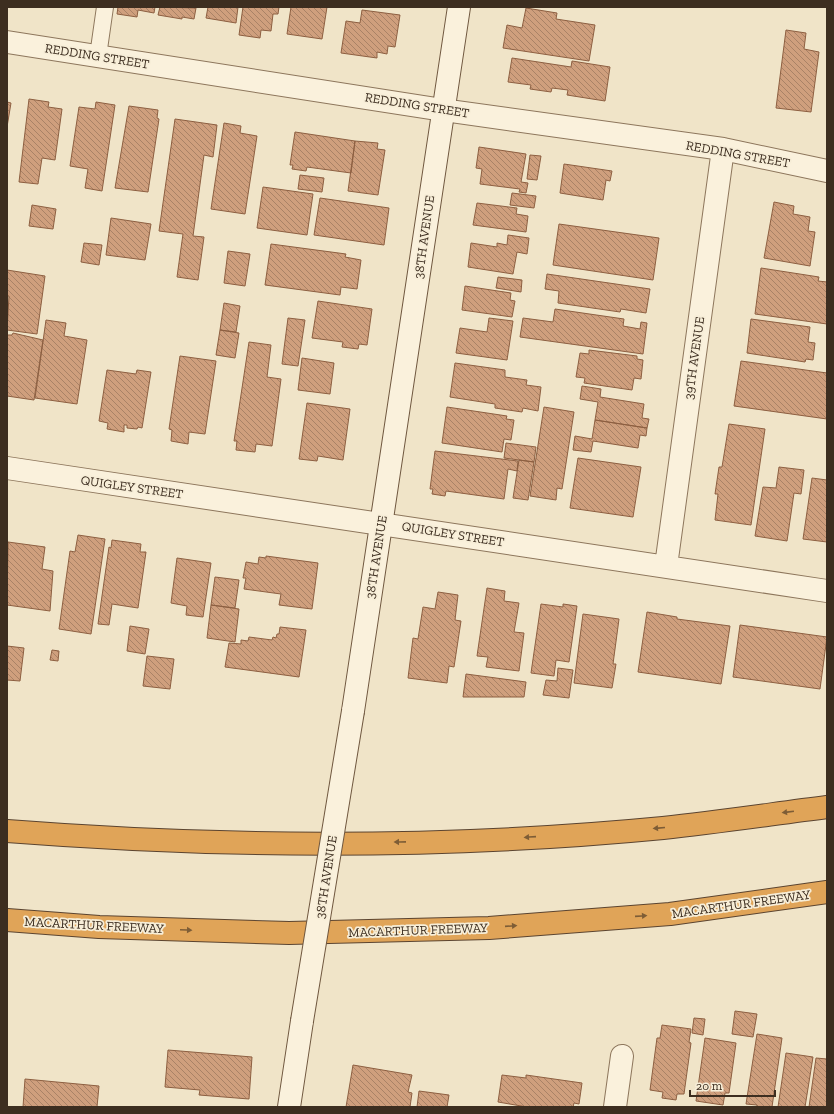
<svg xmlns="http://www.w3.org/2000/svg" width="834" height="1114" viewBox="0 0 834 1114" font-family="'Zilla Slab',serif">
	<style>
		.building { fill: url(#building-back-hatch); stroke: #8d5f41 }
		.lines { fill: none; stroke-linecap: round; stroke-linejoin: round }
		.lane-casing { stroke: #8d765c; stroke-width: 18 }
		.street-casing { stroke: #8d765c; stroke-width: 24 }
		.secondary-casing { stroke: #6f573f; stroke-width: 24 }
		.highway-casing { stroke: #5b4430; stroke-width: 24 }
		.lane { stroke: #faf1dc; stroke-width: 16 }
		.street { stroke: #faf1dc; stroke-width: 22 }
		.secondary { stroke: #faf1dc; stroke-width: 22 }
		.highway { stroke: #e0a458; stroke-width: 22 }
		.secondary-bridge-casing { stroke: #6f573f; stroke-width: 24; stroke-linecap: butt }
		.secondary-bridge { stroke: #faf1dc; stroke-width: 22 }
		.oneway { fill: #7e5d36 }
		.labels { text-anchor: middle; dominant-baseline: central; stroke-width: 3.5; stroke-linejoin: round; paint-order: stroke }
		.street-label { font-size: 13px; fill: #3d2e20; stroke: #f7eed8 }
	</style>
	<defs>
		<pattern id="building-back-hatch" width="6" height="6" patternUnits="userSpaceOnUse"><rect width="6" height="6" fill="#cf9f7d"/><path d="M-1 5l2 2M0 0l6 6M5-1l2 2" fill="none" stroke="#a98266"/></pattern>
	</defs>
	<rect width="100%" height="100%" fill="#f0e4c8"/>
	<path class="building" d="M118 7H155L154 13 138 10 137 17 117 14Z
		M160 7 196 8 194 19 182 17V19L158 15Z
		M208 7H238L236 23 206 18Z
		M243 7H279L278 14H273L271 31 261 30 260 38 239 35Z
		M291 7H327L322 39 287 34Z
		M526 8 557 13 556 19 595 25 589 61 503 48 507 25 522 28Z
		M362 10 400 15 395 47 388 46 387 54 377 52V58L341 53 346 21 360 23Z
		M786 30 806 33 804 49 819 52 811 112 776 108Z
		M512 58 571 67 572 61 610 67 605 101 567 95 568 90 552 88 551 92 530 89 531 85 508 82Z
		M29 99 49 102 48 107 62 109 55 160 42 158 38 184 19 182Z
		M7 102 11 103 7 127Z
		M96 102 115 105 102 191 85 188 88 169 70 166 79 107 95 109Z
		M129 106 158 110 157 118 159 119 148 192 115 188Z
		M175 119 217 125 213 157 204 155 193 236 204 237 198 280 177 277 183 234 159 231Z
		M224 123 241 126 240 133 257 136 245 214 211 209Z
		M295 132 355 141 351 173 307 167 306 171 292 169 293 165H290Z
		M355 141 378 143 377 149 385 150 378 195 348 191Z
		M479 147 526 154 521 182 528 183 526 193 519 192 520 189 480 184 482 169 476 168Z
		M530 155 541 156 537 180 527 179Z
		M564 164 612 171 610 181 606 180 603 200 560 193Z
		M300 175 324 178 322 192 298 189Z
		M263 187 313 194 307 235 257 228Z
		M512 193 536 196 534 208 510 205Z
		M320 198 389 208 384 245 314 235Z
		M774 202 794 206 793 214 810 217 808 231 815 232 810 266 764 258Z
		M477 203 517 208 516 214 528 216 526 232 473 225Z
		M32 205 56 209 53 229 29 226Z
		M111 218 151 224 145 260 106 255Z
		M559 224 659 238 653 280 553 265Z
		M508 235 529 238 527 254 517 252 513 274 468 267 471 243 497 247V243L507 245Z
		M84 243 102 245 99 265 81 262Z
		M271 244 346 254 345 257 361 260 357 289 341 287 340 295 265 285Z
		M228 251 250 254 245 286 224 283Z
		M761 268 819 277 818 281 827 282V324L755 314Z
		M7 270 45 276 37 334 7 330 9 296H7Z
		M547 274 650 289 646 313 621 309 620 312 558 303 559 291 545 289Z
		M498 277 522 280 521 292 496 288Z
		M465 286 511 293 510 300 515 301 512 317 462 310Z
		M318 301 372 309 367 345 359 344 358 349 342 347 343 342 312 338Z
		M224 303 240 306 236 332 220 330Z
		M555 309 624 319 623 326 640 329 641 322 647 323 643 354 520 337 523 318 553 322Z
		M288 318 305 320 298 366 282 364Z
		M489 318 513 321 507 360 456 353 460 328 487 332Z
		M751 319 810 327 808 342 815 343 813 360 806 359 805 362 747 353Z
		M46 320 66 323 64 336 87 340 77 404 35 398Z
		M220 330 239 333 235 358 216 355Z
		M13 333 43 340 34 400 7 396V335H12Z
		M249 342 271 345 267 377 281 379 272 446 256 444 255 452 236 450 237 441H234Z
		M589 350 637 356V359L643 360 641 379 634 378 632 390 584 383 585 378 576 377 580 353 589 354Z
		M180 356 216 361 205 434 189 432 188 444 171 441 172 430 169 429Z
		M302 358 334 363 330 394 298 390Z
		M741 361 827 373V419L734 406Z
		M455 363 505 370V377L527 380 526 385 541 387 538 411 523 408 522 412 495 408V404L450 397Z
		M107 370 136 374 137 370 151 372 142 428 138 427 137 429 127 428V425H124V432L107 429 108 423 99 421Z
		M582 386 601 389 600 397 644 404 642 418 649 419 647 428 595 420 598 402 580 399Z
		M307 403 350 409 343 460 318 456 317 461 299 459Z
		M447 407 507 416 506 419 514 420 511 440 504 439 502 452 442 443Z
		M544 407 574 412 562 489 557 488 556 500 530 496Z
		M595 420 647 428 646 436 640 435 638 448 593 441 591 452 573 450 575 436 592 439Z
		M729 424 765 429 751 525 715 520 718 494H715L719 467H722Z
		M506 443 536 447 534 462 504 458Z
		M435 451 518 461 517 471 508 469 504 499 446 491 445 496 432 494 433 489H430Z
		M578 458 641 467 633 517 570 508Z
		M519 460 534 462 528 500 513 498Z
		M779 467 804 470 801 494 794 493 787 541 755 536 763 487 776 488Z
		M812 478 827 480V542L803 539Z
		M78 535 105 539 91 634 59 629 70 551 75 552Z
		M112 540 141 544 140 552H146L138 608 112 604 109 625 98 624 109 547 111 548Z
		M8 542 45 547 42 569 53 571 50 611 7 605Z
		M266 556 318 563 312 609 279 605 281 594 244 589 246 578H243L246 562 258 564 259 557 266 558Z
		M177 558 211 563 203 617 186 615 187 606 171 603Z
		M215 577 239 580 235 608 211 605Z
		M487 588 505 591 504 601 519 603 514 632 524 633 519 671 486 667 488 657 477 656Z
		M438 592 458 595 455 620 461 621 454 667 449 666 447 683 408 678 413 638 418 639 423 607 435 609Z
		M541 604 563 607V604L577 606 569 662 556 660 554 676 531 673Z
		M211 605 239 609 235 642 207 638Z
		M647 612 677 617V619L730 626 721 684 638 672Z
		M583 614 619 619 613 664H616L612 688 574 683Z
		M740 625 827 637 820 689 733 677Z
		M130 626 149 629 145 654 127 651Z
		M280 627 306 630 299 677 225 667 229 643 241 644V640L248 641 249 637 272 640 273 637 276 638 277 634H279Z
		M7 646 24 648 20 681 7 680Z
		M52 650 59 651 58 661 50 660Z
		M147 656 174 659 170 689 143 686Z
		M558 668 573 670 569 698 543 695 546 680 557 681Z
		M466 674 526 682 524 697H463Z
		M735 1011 757 1014 753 1037 732 1034Z
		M694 1018 705 1019 703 1035 692 1033Z
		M662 1025 691 1029 689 1042 691 1043 684 1094H677L676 1100 662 1098 663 1092 650 1090 657 1038H660Z
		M757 1034 782 1038 772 1107H757V1105L746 1104Z
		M705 1038 736 1043 729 1093H725L723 1105 696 1101Z
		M168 1050 252 1057 249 1099 199 1095 200 1090 165 1087Z
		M786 1053 813 1057 805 1107H778Z
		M816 1058 827 1059V1107H809Z
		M353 1065 412 1075 408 1092 412 1093 410 1107H346Z
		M502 1075 526 1078V1075L582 1083 579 1104 574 1103 573 1107H527L498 1102Z
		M25 1079 99 1086 97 1107H23Z
		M419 1091 449 1095 447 1107H417Z"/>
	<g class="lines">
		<g class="lane-casing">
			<path id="lane" d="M98 56 105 7"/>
		</g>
		<g class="street-casing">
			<path id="street" d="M7 42 443 110 723 149 827 171
				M7 468 827 591
				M666 566 723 149
				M615 1107 622 1056"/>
		</g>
		<g class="secondary-casing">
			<path id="secondary" d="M353 711 459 7
				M289 1107 302 1021"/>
		</g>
		<g class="highway-casing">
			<path id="highway" d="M7 831C225 848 445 849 663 828 718 822 772 814 827 807
				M7 920 99 927 289 933 489 928 670 914 827 892"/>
		</g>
		<use href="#lane" class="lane"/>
		<use href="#street" class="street"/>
		<use href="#secondary" class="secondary"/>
		<use href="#highway" class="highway"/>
		<g class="secondary-bridge-casing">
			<path id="secondary-bridge" d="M302 1021 353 711"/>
		</g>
		<use href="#secondary-bridge" class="secondary-bridge"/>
	</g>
	<defs><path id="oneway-solid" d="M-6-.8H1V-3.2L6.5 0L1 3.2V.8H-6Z"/></defs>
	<g class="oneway">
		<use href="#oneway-solid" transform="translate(788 812) rotate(173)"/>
		<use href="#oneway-solid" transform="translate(659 828) rotate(175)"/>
		<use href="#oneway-solid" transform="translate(530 837) rotate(176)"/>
		<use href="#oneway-solid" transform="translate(400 842) rotate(179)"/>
		<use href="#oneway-solid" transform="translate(641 916) rotate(-4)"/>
		<use href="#oneway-solid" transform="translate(511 926) rotate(-4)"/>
		<use href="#oneway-solid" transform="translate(186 930) rotate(2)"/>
	</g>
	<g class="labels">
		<g class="street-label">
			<text transform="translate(97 56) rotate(9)">REDDING STREET</text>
			<text transform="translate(417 105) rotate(9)">REDDING STREET</text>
			<text transform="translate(738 154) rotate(10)">REDDING STREET</text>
			<text transform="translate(424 237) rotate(-82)">38TH AVENUE</text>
			<text transform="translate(694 358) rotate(-82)">39TH AVENUE</text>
			<text transform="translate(132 487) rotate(8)">QUIGLEY STREET</text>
			<text transform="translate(453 534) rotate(9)">QUIGLEY STREET</text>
			<text transform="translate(376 557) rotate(-81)">38TH AVENUE</text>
			<text transform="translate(326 877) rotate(-81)">38TH AVENUE</text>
			<text transform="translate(741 904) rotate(-8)">MACARTHUR FREEWAY</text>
			<text transform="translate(94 925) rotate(3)">MACARTHUR FREEWAY</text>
			<text transform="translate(418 930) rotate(-2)">MACARTHUR FREEWAY</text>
		</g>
	</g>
	<rect width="834" height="1114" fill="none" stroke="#3d2e20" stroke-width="16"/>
	<path d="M690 1090v6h85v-6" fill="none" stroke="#3d2e20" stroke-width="2"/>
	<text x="696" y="1090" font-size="12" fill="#3d2e20" stroke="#f7eed8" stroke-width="3" paint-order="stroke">20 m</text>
</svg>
